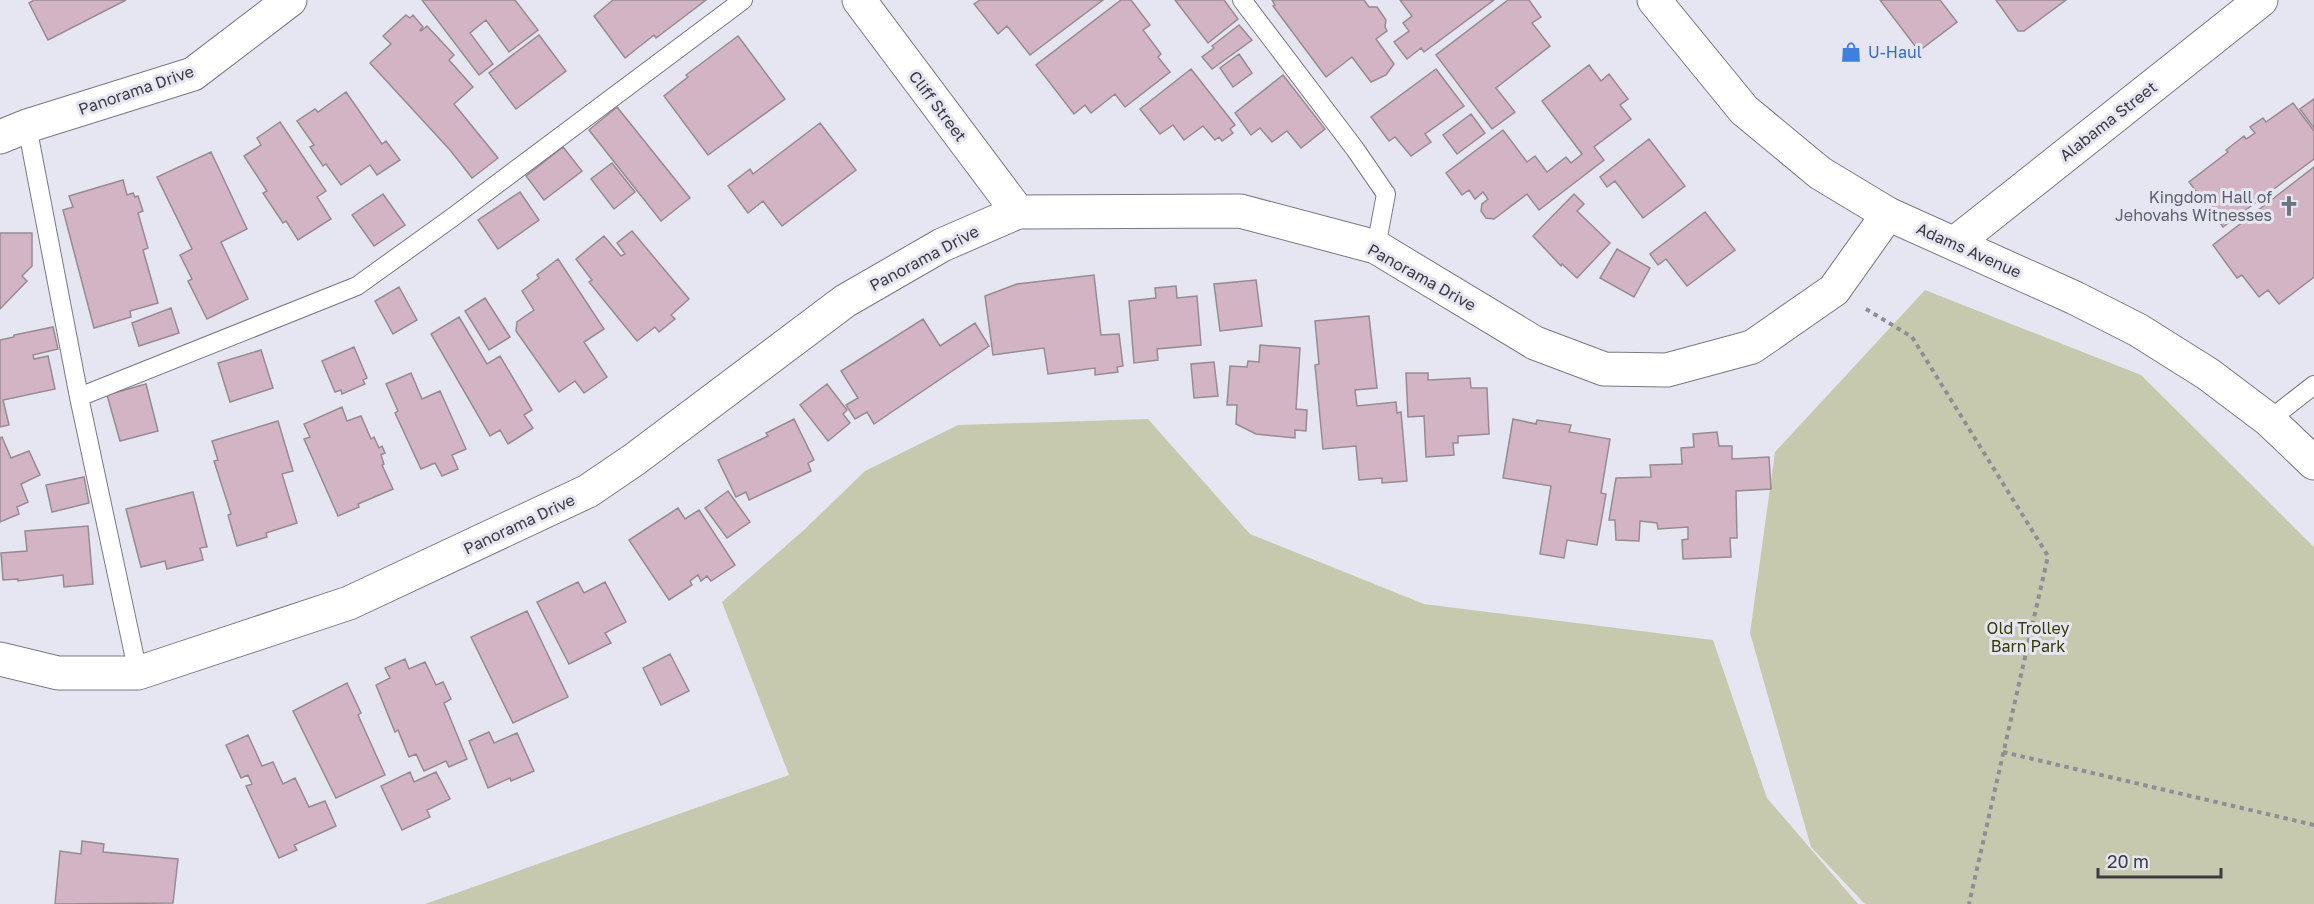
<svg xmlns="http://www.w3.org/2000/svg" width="2314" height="904" viewBox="0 0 2314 904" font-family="'Golos Text',sans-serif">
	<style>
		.green { fill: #c7c9ae }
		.building { fill: #d2b4c4; stroke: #978b91; stroke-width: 1.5 }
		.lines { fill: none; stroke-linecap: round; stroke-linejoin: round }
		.service-casing { stroke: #787983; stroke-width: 20 }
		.minor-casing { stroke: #787983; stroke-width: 35 }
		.secondary-casing { stroke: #787983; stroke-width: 35 }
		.path { stroke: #8e8e96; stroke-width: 4; stroke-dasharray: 4.5 4.5; stroke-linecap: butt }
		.service { stroke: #fff; stroke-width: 18 }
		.minor { stroke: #fff; stroke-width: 33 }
		.secondary { stroke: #fff; stroke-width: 33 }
		.labels { text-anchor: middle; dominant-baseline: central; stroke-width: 6; stroke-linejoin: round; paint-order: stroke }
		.shop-label { font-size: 16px; fill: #366cbe; stroke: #e6e6f2; text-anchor: start }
		.street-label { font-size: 16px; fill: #3b3b40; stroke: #e6e6f2 }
		.worship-label { font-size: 16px; fill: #5b616d; stroke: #e6e6f2; text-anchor: end }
		.park-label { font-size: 16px; fill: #383a05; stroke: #e6e6f2 }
	</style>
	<rect width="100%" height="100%" fill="#e6e6f2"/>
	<path class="green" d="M1925 290 2141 375 2314 547V904H1865L1811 847 1750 633 1775 452Z
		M1148 419 1250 534 1424 604 1713 640 1767 798 1858 904H425L789 775 722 602 806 528 865 471 958 425Z"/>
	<path class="building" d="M34 0H126L48 40 29 3Z
		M422 0H515L538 30 509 52 486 20 470 33 493 64 479 75Z
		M613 0H706L656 38 654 35 625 58 594 16Z
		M980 0H1103L1030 55 1007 26 998 34 974 4Z
		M1121 0H1131L1150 25 1143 30 1161 54 1158 57 1170 72 1125 107 1115 94 1091 113 1085 105 1074 114 1036 65Z
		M1175 0H1224L1238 19 1208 43Z
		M1272 0H1364L1369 7H1377L1386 20 1385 27 1387 31 1376 39 1394 64 1386 75 1371 82 1352 57 1326 77 1273 6 1275 5Z
		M1400 0H1494L1424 52 1421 48 1407 59 1394 42 1409 31 1403 23 1412 16Z
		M1508 0H1529L1541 17 1532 23 1550 46 1496 88 1515 112 1492 129 1436 55Z
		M1880 0H1940L1957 22 1919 51Z
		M1996 0H2066L2024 31H2018Z
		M406 15 410 18 413 15 423 27 420 30 421 31 427 26 454 55 449 60 473 87 454 104 498 158 472 178 450 150 370 63 391 44 383 36Z
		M1239 25 1252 40 1212 69 1202 57 1214 48 1212 46Z
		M539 35 566 71 516 109 489 73Z
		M738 36 785 99 708 155 664 96 688 77 686 75Z
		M1239 54 1252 73 1233 87 1220 68Z
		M1589 65 1601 81 1609 74 1628 99 1620 105 1631 119 1594 147 1604 160 1539 210 1527 194 1494 219 1486 218 1481 211 1482 204 1488 199 1483 192 1475 199 1469 190 1462 195 1446 173 1503 130 1527 162 1535 156 1547 172 1566 157 1571 163 1582 154 1542 101Z
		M1191 69 1235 125 1230 129 1233 133 1222 141 1219 137 1215 140 1203 126 1184 140 1173 125 1160 134 1140 109Z
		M1436 69 1464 106 1425 134 1431 142 1411 156 1395 137 1389 141 1371 117Z
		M1283 75 1325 129 1301 148 1287 131 1272 142 1260 128 1251 135 1235 113Z
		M346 92 382 144 386 141 400 160 377 175 370 165 341 185 326 164 323 166 310 147 314 145 297 121 315 109 318 112Z
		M2314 99V128L2300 109Z
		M2293 103 2314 131V159L2223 227 2189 182 2228 152 2226 150 2244 136 2246 139 2255 133 2250 127 2263 118 2266 122Z
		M617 107 690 198 661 221 589 130Z
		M1471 114 1485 133 1457 154 1443 135Z
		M280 122 326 191 317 197 331 219 298 240 286 221 283 223 263 193 267 191 244 156 261 145 257 138Z
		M820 123 856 170 782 226 763 201 748 213 728 186 750 169 753 174Z
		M1649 139 1685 186 1643 218 1615 181 1607 187 1600 177Z
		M563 147 582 171 544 200 526 176Z
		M211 152 247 229 221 242 248 299 207 319 188 281 192 279 180 255 192 249 157 177Z
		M612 163 635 192 614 209 591 179Z
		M2314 167V277L2279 304 2268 290 2259 297 2242 275 2237 278 2213 245Z
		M123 180 127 195 133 193 135 197 138 196 143 211 138 213 148 248 143 250 158 303 130 311 131 317 94 328 63 210 73 207 69 196Z
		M520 192 539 220 498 249 478 220Z
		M383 194 405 225 374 246 352 215Z
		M1574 194 1584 204 1577 211 1610 243 1577 278 1562 264 1561 266 1533 236Z
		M1705 212 1735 250 1687 286 1666 259 1658 265 1650 254Z
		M632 231 689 299 671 315 675 319 659 332 655 327 637 341 589 282 592 280 576 259 604 236 621 256 625 254 617 243Z
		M0 233H32V266L22 276 27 281 0 309Z
		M1617 249 1650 268 1634 297 1600 278Z
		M558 259 604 329 584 342 607 377 584 393 575 381 559 392 516 331 517 322 534 310 522 291 539 278 537 275Z
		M1094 275 1101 335 1119 334 1123 366 1117 367 1118 372 1095 375V368L1048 374 1044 348 993 355 985 296 1017 284Z
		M1256 280 1262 326 1220 331 1214 284Z
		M1176 286 1177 298 1197 296 1201 345 1157 349 1158 360 1134 363 1129 301 1156 298 1155 288Z
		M399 287 417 320 393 334 375 301Z
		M485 298 510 337 489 350 465 311Z
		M171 308 179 333 139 346 132 323Z
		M1369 316 1377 388 1355 390 1357 406 1396 402 1397 413 1401 412 1407 481 1382 483V478L1359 480 1356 446 1323 449 1315 365 1319 364 1315 321Z
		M459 317 487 364 500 356 532 410 524 415 533 428 508 444 500 430 490 436 431 334Z
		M923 319 940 346 975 323 989 346 874 424 867 412 855 419 846 405 858 398 841 371Z
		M53 327 58 349 33 355 34 359 48 356 55 389 3 400 9 425 0 427V340L14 337V335Z
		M1260 345 1300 348 1296 409 1307 410 1306 431 1295 430V438L1256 434 1236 424 1237 405H1227L1230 366 1247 367 1248 361 1259 362Z
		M354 347 367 378 363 380 365 384 342 394 341 390 335 392 322 361Z
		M261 350 273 388 230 402 218 363Z
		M1214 362 1218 396 1194 398 1191 364Z
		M411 373 422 399 440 391 466 449 452 455 458 469 442 476 435 463 421 469 395 413 398 411 386 384Z
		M1406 373H1428V380L1470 378 1471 388H1487L1489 434 1458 436V443H1453L1454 455 1426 457 1424 416 1408 417Z
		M146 384 158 431 120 441 107 395Z
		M827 384 847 410 843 414 850 423 828 441 800 405Z
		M342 407 347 421 361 416 371 439 374 437 379 448 382 446 385 453 381 455 384 464 382 465 393 489 358 504 359 507 338 516 304 439 310 437 304 424Z
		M794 419 814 460 808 463 811 471 749 500 746 492 736 497 718 460 768 436 766 433Z
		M1513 419 1536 424 1537 420 1571 425 1569 432 1610 439 1601 493 1606 494 1597 545 1567 540 1564 558 1540 554 1551 486 1503 478Z
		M278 421 293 471 282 474 297 523 266 533 267 537 237 546 228 515 231 514 214 461 218 460 212 441Z
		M1717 432 1719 446H1732V459L1769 457 1771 489 1736 491 1737 538H1730L1731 557 1683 559 1682 540 1688 539V527L1658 529 1657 523 1640 521 1639 541 1616 540 1615 520H1609L1616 478 1651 477 1650 465 1682 464 1681 448 1694 447 1693 434Z
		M2 437 11 458 29 451 40 475 21 484 28 502 17 507 19 514 0 522V438Z
		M84 477 89 503 52 512 46 485Z
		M728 491 750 522 727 538 705 508Z
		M193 492 207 547 200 548 203 560 167 569 165 561 141 567 126 509Z
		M678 508 685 519 699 510 735 565 711 581 707 576 701 581 698 575 690 581 692 585 669 600 629 540Z
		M88 526 93 584 64 587 63 575 18 581V579L3 580 1 553 27 551 25 531Z
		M578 582 584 593 605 582 626 622 605 633 611 643 569 664 537 602Z
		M527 611 568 697 513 723 471 637Z
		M670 654 689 691 661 705 643 668Z
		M405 659 409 669 425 662 436 685 443 682 451 699 444 703 467 759 449 767 446 761 424 771 416 754 409 757 398 730 395 732 376 685 390 678 385 668Z
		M347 683 361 713 358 715 385 775 336 798 293 711Z
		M489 732 494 743 517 733 534 771 511 781 510 778 488 788 469 741Z
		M248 735 262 766 273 762 283 784 295 778 309 807 325 801 336 826 294 845 297 850 279 858 246 786 252 784 248 775 241 778 226 745Z
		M410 772 414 782 436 772 450 799 427 810 430 817 402 830 381 786Z
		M82 841 104 844 103 852 178 859 173 903 55 904 60 851 81 854Z"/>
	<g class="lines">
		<g class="service-casing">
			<path id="service" d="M1242 0 1355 149 1386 194 1376 247
				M27 126 79 397 138 673
				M79 397 357 286 453 217 743 0
				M2269 420 2314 385"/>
		</g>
		<g class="minor-casing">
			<path id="minor" d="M859 0 1018 212
				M0 137 27 126 193 74 290 0
				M1955 243 2261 0
				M0 659 58 673H138L349 603 588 491 635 459 845 301 942 245 1018 212 1240 211 1376 247 1535 343 1604 369 1667 370 1752 347 1834 290 1888 214"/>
		</g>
		<g class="secondary-casing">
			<path id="secondary" d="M1654 0 1744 110 1820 173 1888 214 2075 298 2138 330 2208 374 2269 420 2314 463"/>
		</g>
		<path class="path" d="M1866 309 1912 337 2048 556 1969 904
			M2003 752 2314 825"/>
		<use href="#service" class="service"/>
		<use href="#minor" class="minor"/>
		<use href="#secondary" class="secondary"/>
	</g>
	<defs>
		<g id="shop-bare" transform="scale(1.62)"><path d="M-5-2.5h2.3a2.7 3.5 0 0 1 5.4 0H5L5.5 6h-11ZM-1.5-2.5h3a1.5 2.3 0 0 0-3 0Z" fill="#3f7fe0" stroke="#e6e6f2" stroke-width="2.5" paint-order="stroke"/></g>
		<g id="church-bare" transform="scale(1.62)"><path d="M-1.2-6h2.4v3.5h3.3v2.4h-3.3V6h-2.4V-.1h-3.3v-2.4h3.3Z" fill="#6b7280" stroke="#e6e6f2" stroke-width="2.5" paint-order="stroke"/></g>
	</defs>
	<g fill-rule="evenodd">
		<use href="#shop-bare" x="1851" y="52"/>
		<use href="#church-bare" x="2289" y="206"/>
	</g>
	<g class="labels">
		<g class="shop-label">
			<text x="1868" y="52">U-Haul</text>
		</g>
		<g class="street-label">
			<text transform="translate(136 90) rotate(-19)">Panorama Drive</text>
			<text transform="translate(938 106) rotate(53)">Cliff Street</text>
			<text transform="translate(2108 121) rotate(-38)">Alabama Street</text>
			<text transform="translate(1969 250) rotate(24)">Adams Avenue</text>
			<text transform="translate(924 258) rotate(-28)">Panorama Drive</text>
			<text transform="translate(1422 277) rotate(29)">Panorama Drive</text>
			<text transform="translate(519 524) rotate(-25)">Panorama Drive</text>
		</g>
		<g class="worship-label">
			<text x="2272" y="197">Kingdom Hall of<tspan x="2272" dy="18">Jehovahs Witnesses</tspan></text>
		</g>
		<g class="park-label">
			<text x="2028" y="628">Old Trolley<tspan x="2028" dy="18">Barn Park</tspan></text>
		</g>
	</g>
	<path d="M2098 868v9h123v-9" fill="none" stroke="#3b3b40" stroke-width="3"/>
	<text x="2107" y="868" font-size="18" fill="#3b3b40" stroke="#e6e6f2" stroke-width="4.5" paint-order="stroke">20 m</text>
</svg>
